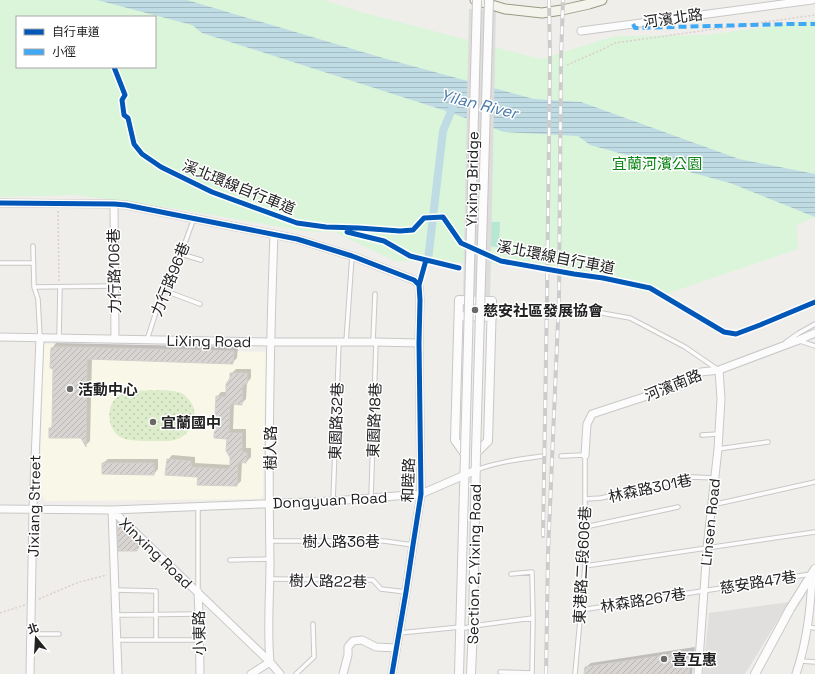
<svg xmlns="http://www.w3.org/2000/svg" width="815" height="674" viewBox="0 0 815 674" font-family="'Space Grotesk','Noto Sans TC',sans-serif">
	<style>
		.education { fill: #f8f7e8 }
		.grass { fill: url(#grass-dots) }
		.park { fill: #daf5da; fill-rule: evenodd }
		.pitch { fill: #b7e6d2 }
		.parking { fill: #e0dfde }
		.water { fill: url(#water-rules) }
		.pier { fill: #dedddd }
		.shadow { fill: #0003 }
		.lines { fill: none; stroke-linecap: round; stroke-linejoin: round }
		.canal { stroke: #bfdbe3; stroke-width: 8 }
		.building { fill: url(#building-hatch); stroke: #d3d0cc }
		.service-casing { stroke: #c9c8c7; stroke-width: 5.5 }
		.minor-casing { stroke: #c9c8c7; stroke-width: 9 }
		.tertiary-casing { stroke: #c9c8c7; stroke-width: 10 }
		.secondary-casing { stroke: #999a82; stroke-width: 11 }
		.path { stroke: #dccecd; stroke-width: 1.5; stroke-dasharray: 2 2; stroke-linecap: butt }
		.service { stroke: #fdfcfc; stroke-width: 3.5 }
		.minor { stroke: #fdfcfc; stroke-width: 7 }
		.tertiary { stroke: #fdfcfc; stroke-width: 8 }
		.secondary { stroke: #f4f4ed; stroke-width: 9 }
		.rail-casing { stroke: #ccc; stroke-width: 4 }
		.rail { stroke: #fff; stroke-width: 2.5; stroke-dasharray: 8; stroke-linecap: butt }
		.tertiary-bridge-casing { stroke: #c9c8c7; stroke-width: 10; stroke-linecap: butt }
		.tertiary-bridge { stroke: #fdfcfc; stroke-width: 8 }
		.quiet { stroke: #3fa9f5; stroke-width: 4; stroke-dasharray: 8 4; stroke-linecap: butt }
		.cycleway-casing { stroke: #fff; stroke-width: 8 }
		.cycleway { stroke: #0057b8; stroke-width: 5 }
		.poi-dot { fill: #6a6968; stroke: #fff; stroke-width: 1.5 }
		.labels { text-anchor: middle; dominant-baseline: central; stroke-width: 3; stroke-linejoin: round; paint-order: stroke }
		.street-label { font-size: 15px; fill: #222; stroke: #fff }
		.park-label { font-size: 15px; fill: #0c8416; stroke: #fff }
		.poi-label { font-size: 15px; font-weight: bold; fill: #222; stroke: #fff; text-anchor: start }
		.water-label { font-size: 16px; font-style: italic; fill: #4a7aab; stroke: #fff }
	</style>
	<defs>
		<pattern id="grass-dots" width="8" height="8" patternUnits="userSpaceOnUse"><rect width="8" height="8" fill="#ddeccb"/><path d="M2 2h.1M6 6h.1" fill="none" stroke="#bdcaae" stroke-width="1.8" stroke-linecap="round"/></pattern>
		<pattern id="water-rules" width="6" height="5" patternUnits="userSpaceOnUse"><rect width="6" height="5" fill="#bfdbe3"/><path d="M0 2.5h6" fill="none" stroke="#a4bcc2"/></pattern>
		<pattern id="building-hatch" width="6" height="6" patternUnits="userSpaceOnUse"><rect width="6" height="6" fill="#d7d4d2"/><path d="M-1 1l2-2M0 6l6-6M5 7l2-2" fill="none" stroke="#b8b6b4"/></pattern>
	</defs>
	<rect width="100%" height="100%" fill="#f0eeeb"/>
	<path class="education" d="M43 344 266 352 263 495 261 499 46 501 40 492Z"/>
	<path class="grass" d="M132 391C144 391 174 388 183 394 186 396 188 399 190 401 203 419 187 442 166 441 155 441 129 442 120 437 108 429 106 409 115 399 120 394 126 392 132 391Z"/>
	<path class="park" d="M0 0H324L361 12 541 59 615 36 707 35 815 20V217L797 225 798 249 660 296 606 281 487 263 395 261 334 232 303 231 184 210 77 195 0 197ZM17 17H155V67H17Z"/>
	<path class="pitch" d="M468 222H500L499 247 467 245Z"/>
	<path class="parking" d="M789 602 745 674H703L709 613Z"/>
	<path class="water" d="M97 0H187L383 58 534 99 581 102 739 159 815 174V217L730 183 590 145 578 136 504 132 443 110 202 33 192 25Z"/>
	<path class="pier" d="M469 9 496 10 490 302 463 301Z"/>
	<path class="shadow" d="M56 343 238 347 237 358 232 363 92 358 90 441 86 445 82 437 50 428 53 426 54 368 52 348Z
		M236 369H251V378L247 383 246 399 241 404 234 403 233 429H246V448H251V457L246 462H242L241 481 237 485 199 476 168 460 172 455 195 457V463L231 465 228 438 217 397 221 392H227L231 379V374Z
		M108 459H158V469L154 474 103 463Z
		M123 518 142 536 141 545 137 550H119L118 523Z
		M695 647 692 674H585L586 667 591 663Z"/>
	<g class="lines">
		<path class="canal" d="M428 260 443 131 454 104"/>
	</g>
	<path class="building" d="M58 347 234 351 233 364 87 359 86 447 81 438H49V428H52L53 369 50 368 51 348Z
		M230 373H247V384H243L242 405 230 404 229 433H242V452L247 453 246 463 238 462 237 486 197 485 198 477 165 475 167 459 191 461V467L230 469V457L226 451 227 439 214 438 216 396 226 397V384L230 378Z
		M102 463H154V475L102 474Z
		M117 522 137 541V551H118Z
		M691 651 689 674H584L585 667Z"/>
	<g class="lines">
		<g class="service-casing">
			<path id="service" d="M33 246 34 287 38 299 40 338
				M181 254 201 260
				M0 263H33
				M34 287 114 286
				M163 290 200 304
				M579 309 630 318 685 347 717 369
				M59 338 60 287
				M147 340 163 290 181 254 194 218
				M800 341 815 346
				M346 342 352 256
				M373 342 375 294
				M786 342 799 333 815 324
				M702 435 719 434
				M718 449 768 442
				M561 456 585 455V566L575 674
				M476 470C498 462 520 459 543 456
				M371 498 376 342
				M585 499 601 498 693 477 715 478
				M333 501 339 342
				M712 505 815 482
				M585 527 678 507
				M270 541H384L413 545
				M230 560 270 559
				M585 566 815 532
				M511 574 532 572 533 618 532 674
				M270 579 373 580 381 589 406 592
				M115 590 156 591V640
				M198 591V507
				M581 610 811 574
				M116 615 199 614
				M808 627 815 628
				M399 633 461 627 465 628 473 626 533 618
				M31 634H59
				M117 640H199
				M801 661 815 662
				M500 672 532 673
				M296 674 314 657 313 624"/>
		</g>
		<g class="minor-casing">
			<path id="minor" d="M581 31 812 0
				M0 203 114 204 126 205 297 239 352 256 414 280 419 285 420 300 419 343 421 494 413 545 406 592 392 674
				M114 204 115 339
				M0 337 271 342H376L419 343
				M585 455 587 424 592 414 647 396 701 372 719 370 799 340 815 333
				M0 509 112 510 270 662 280 674
				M198 592 199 614 200 674
				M30 674 33 509 40 338
				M118 674 112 510 333 501 421 494 476 470
				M251 674 270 662C267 629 270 595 270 562 268 453 270 343 274 234
				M343 674 348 655V647L353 641 362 640 376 647 396 648
				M698 674 707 548 718 449 721 399 719 370
				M796 674C807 642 811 608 812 574"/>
		</g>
		<g class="tertiary-casing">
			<path id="tertiary" d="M462 316 492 317
				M459 674 465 454 455 440 459 300 492 301 488 441 476 453 473 626 471 674
				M755 674 790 609 815 569"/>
		</g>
		<g class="secondary-casing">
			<path id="secondary" d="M475 0 505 9 542 13 562 10 589 4 602 0"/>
		</g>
		<path class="path" d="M567 65 601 50 615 43 815 15
			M58 211 59 282
			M39 599 79 582 107 575
			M0 613 25 605"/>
		<use href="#service" class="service"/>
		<use href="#minor" class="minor"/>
		<use href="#tertiary" class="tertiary"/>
		<use href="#secondary" class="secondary"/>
		<g class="rail-casing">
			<path id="rail" d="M543 536 547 297 550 58 549 0
				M546 674 548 553 559 297 561 58 563 0"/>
		</g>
		<use href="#rail" class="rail"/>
		<g class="tertiary-bridge-casing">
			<path id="tertiary-bridge" d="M476 453 489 0
				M465 454 477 0"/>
		</g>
		<use href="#tertiary-bridge" class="tertiary-bridge"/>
		<path class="quiet" d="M633 24 635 28 789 24H815"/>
		<g class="cycleway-casing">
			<path id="cycleway" d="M114 67 125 95 122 100 124 115 128 118 134 144 142 154 161 167 212 192 297 223 326 227 359 228 400 231 413 230 424 218 443 217 461 243 501 261 574 274 603 278 650 288 724 332 736 334 760 325 815 302
				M0 203 114 204 126 205 297 239 352 256 414 280 419 285
				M347 232 384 241 410 256 459 268
				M392 674 406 592 413 545 421 494 419 343 420 300 419 285 426 260"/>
		</g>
		<use href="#cycleway" class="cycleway"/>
	</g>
	<g class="poi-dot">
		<circle cx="475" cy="310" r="4"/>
		<circle cx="70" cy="389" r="4"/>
		<circle cx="153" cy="422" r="4"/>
		<circle cx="664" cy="659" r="4"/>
	</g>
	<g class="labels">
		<g class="street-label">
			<text transform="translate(673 18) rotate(-8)">河濱北路</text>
			<text transform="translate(472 179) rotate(-89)">Yixing Bridge</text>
			<text transform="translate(239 187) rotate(22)">溪北環線自行車道</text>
			<text transform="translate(556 257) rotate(11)">溪北環線自行車道</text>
			<text transform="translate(114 271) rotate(-91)">力行路106巷</text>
			<text transform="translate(170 279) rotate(-68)">力行路96巷</text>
			<text transform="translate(209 341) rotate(1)">LiXing Road</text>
			<text transform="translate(673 385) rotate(-22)">河濱南路</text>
			<text transform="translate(374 420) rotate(-88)">東園路18巷</text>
			<text transform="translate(336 421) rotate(-88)">東園路32巷</text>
			<text transform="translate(270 448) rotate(-90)">樹人路</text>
			<text transform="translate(408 480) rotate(-88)">和睦路</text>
			<text transform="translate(650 488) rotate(-12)">林森路301巷</text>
			<text transform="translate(330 500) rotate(-3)">Dongyuan Road</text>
			<text transform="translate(34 506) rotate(-89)">Jixiang Street</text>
			<text transform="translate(710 522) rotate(-84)">Linsen Road</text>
			<text x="341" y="541">樹人路36巷</text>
			<text transform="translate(156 553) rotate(44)">Xinxing Road</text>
			<text transform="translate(474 564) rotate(-89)">Section 2, Yixing Road</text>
			<text transform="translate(582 565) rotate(-87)">東港路二段606巷</text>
			<text transform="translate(328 581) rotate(1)">樹人路22巷</text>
			<text transform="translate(758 582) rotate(-9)">慈安路47巷</text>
			<text transform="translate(643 600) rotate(-9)">林森路267巷</text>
			<text transform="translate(199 633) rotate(-91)">小東路</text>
		</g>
		<g class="park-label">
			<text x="657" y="163">宜蘭河濱公園</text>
		</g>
		<g class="poi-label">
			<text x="483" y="310">慈安社區發展協會</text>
			<text x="78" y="389">活動中心</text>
			<text x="161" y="422">宜蘭國中</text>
			<text x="672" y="659">喜互惠</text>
		</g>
		<g class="water-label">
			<text transform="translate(479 104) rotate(14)">Yilan River</text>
		</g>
	</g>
	<rect x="16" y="16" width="140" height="52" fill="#ffffff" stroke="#a7a7a7"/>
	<rect x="24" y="29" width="20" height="6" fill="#0057b8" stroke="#a7a7a7"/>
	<text x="52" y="36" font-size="12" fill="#222222">自行車道</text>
	<rect x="24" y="49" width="20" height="6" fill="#3fa9f5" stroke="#a7a7a7"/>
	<text x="52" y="56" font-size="12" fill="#222222">小徑</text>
	<g transform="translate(36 638) rotate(342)" stroke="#ffffff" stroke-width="3" paint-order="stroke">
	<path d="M0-3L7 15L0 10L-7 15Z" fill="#222222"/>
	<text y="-6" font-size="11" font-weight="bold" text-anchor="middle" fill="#222222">北</text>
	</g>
</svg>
